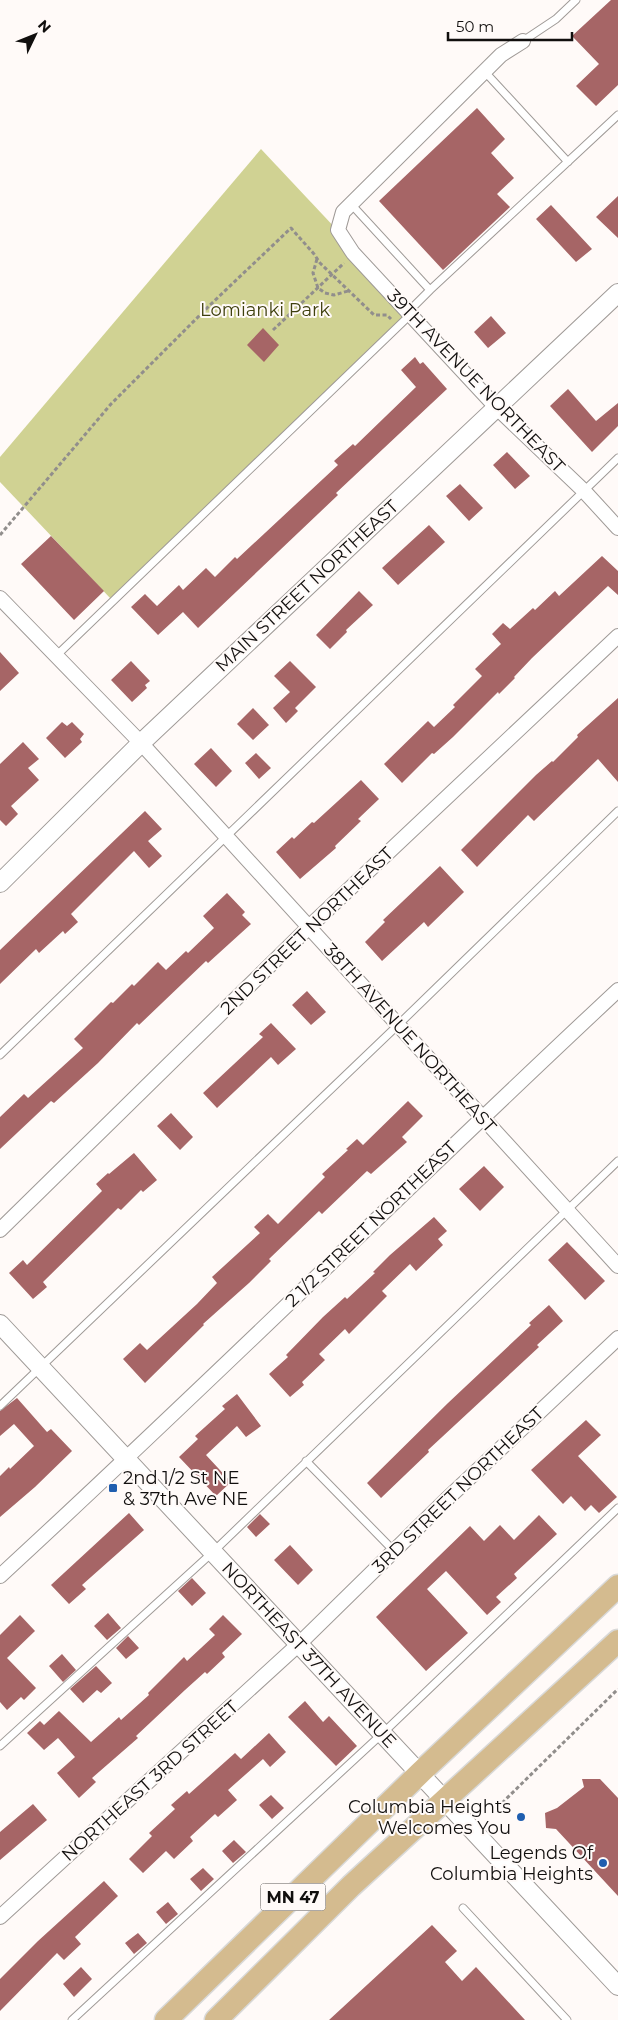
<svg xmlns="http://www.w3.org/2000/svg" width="618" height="2020" viewBox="0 0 618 2020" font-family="Montserrat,sans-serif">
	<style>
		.green { fill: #d0d293 }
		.building { fill: #a66566 }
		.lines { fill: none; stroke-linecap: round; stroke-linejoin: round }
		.service-casing { stroke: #9f9a97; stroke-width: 9 }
		.minor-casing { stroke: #9f9a97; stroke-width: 16 }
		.tertiary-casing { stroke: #9f9a97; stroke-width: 20 }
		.primary-casing { stroke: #d9d9d8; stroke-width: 25 }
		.path { stroke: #918e8c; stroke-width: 3; stroke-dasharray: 4 2.5; stroke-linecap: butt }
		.service { stroke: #fff; stroke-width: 7 }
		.minor { stroke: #fff; stroke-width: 14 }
		.tertiary { stroke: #fff; stroke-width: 18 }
		.primary { stroke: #d4bb8f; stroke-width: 22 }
		.poi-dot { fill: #1f5eaf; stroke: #fffaf8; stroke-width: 2 }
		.labels { text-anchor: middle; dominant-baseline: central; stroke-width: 4; stroke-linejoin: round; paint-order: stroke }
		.shield { fill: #fffaf8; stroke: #585654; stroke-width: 1 }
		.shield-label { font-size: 16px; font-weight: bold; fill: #110f0e }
		.park-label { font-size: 18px; fill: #3f400e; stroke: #fffaf8 }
		.street-label { font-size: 18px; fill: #110f0e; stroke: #fffaf8 }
		.poi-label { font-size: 18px; fill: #110f0e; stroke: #fffaf8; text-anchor: end }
	</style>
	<rect width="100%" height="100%" fill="#fffaf8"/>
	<path class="green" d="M261 149 416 314 111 599 0 482V457Z"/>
	<path class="building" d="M611 0H618V85L596 106 576 86 599 64 572 36Z
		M477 108 505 139 491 153 514 178 497 194 510 207 443 270 379 201Z
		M618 196V238L596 217Z
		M551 205 592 249 576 262 536 219Z
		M491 316 506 333 488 348 474 332Z
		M263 328 279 345 264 362 247 345Z
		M415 357 420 364 423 362 447 389 336 493 338 495 198 628 183 612 158 635 131 607 145 594 157 606 179 585 183 590 206 568 215 577 235 557 237 559 338 465 334 461 353 444 355 446 416 387 401 370Z
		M568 389 596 421 618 403V426L592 452 550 406Z
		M507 452 530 476 515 489 493 465Z
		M460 484 483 508 469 521 446 496Z
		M429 525 445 542 398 585 382 568Z
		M51 536 104 591 74 620 21 564Z
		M602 556 618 571V595L608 586 532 658 514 677 515 678 499 694 498 692 453 737 434 754 432 753 402 783 384 764 428 721 434 727 455 707 453 705 482 676 475 669 501 644 492 634 503 623 510 629 533 608 535 610 555 591 559 596Z
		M359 591 373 605 346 630 347 632 330 649 316 635Z
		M0 652 19 673 0 691Z
		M131 661 150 681 145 685 147 688 132 702 111 680Z
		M290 661 316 687 295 708 298 711 286 723 273 708 290 692 274 676Z
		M618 698V782L598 759 534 821 528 815 477 867 461 850 536 775 552 761 553 762 578 737 577 735Z
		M253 708 269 725 253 740 237 724Z
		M62 722 67 726 72 722 84 734 80 739 82 742 65 758 46 738Z
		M23 742 39 759 28 768 39 780 11 806 18 814 6 826 0 820V764Z
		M211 748 232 771 216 787 194 764Z
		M256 753 271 768 259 779 245 763Z
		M361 780 379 799 358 819 361 821 335 846 336 848 300 879 276 852 292 837 294 839 312 822 314 823Z
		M145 811 162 829 148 841 162 856 149 868 134 851 71 914 78 922 65 934 63 931 39 953 36 949 0 984V950Z
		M440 866 464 892 428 927 424 922 382 961 365 942 385 922 383 920Z
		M227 893 245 912 242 915 251 924 208 963 206 961 139 1025 137 1023 98 1063 54 1103 51 1101 0 1149V1117L24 1094 28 1098 83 1048 74 1039 111 1002 113 1003 132 984 134 986 158 962 166 970 186 951 188 953 214 928 203 916Z
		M307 991 326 1012 311 1025 292 1005Z
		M271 1023 296 1049 278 1065 271 1057 217 1108 203 1093 263 1037 259 1034Z
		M408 1101 423 1116 402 1137 407 1142 371 1174 367 1171 322 1214 319 1211 269 1259 271 1261 249 1283 203 1324 204 1325 145 1383 123 1359 140 1343 147 1350 197 1304 217 1283 212 1277 260 1233 254 1227 268 1214 278 1224 325 1177 322 1174 348 1150 346 1149 357 1139 363 1145Z
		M171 1113 193 1137 180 1150 157 1126Z
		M134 1153 157 1180 143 1192 141 1190 121 1210 118 1208 95 1231 43 1282 47 1287 33 1299 9 1273 23 1260 27 1265 102 1191 96 1184 108 1173 109 1174Z
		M484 1166 504 1187 480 1211 459 1189Z
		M434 1217 447 1231 438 1239 443 1245 416 1271 410 1264 382 1291 387 1296 349 1334 345 1329 319 1354 325 1360 302 1382 304 1385 290 1397 269 1374 288 1357 286 1355 323 1317 345 1297 347 1299 375 1273 373 1272 390 1255Z
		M567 1242 605 1281 585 1300 548 1260Z
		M549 1305 563 1321 537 1345 539 1347 428 1450 429 1452 381 1498 367 1483 448 1403 531 1325 529 1323Z
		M237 1394 261 1426 246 1437 237 1426 206 1455 231 1482 216 1496 179 1457 198 1439 195 1436 225 1409 222 1406Z
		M17 1398 47 1432 51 1429 72 1451 35 1487 0 1517V1476L9 1467 10 1469 34 1446 14 1424 0 1436V1411Z
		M586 1420 601 1435 578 1456 617 1497 599 1513 591 1505 585 1511 571 1496 563 1504 531 1470Z
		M129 1513 144 1530 82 1585 86 1589 69 1604 51 1585Z
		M260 1514 270 1524 256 1537 247 1527Z
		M539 1515 557 1534 514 1574 517 1578 496 1597 501 1602 487 1615 446 1571 427 1589 468 1633 426 1671 376 1617 470 1526 484 1541 500 1525 514 1540Z
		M290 1545 313 1570 298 1585 274 1560Z
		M192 1578 206 1593 192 1606 178 1591Z
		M108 1613 121 1628 107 1640 94 1626Z
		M20 1615 35 1631 7 1658 36 1688 24 1700 21 1697 7 1710 0 1702V1635Z
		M223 1615 242 1634 222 1653 225 1657 207 1674 205 1672 185 1690 136 1736 138 1738 92 1778 96 1782 79 1798 57 1773 75 1757 58 1738 44 1750 27 1733 40 1721 44 1725 59 1711 91 1742 119 1717 121 1720 149 1695 148 1693 184 1657 187 1661 215 1635 209 1629Z
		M128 1636 139 1648 126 1659 116 1648Z
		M62 1654 76 1670 63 1682 49 1666Z
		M96 1666 112 1683 101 1693 97 1690 83 1703 70 1689Z
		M305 1701 323 1722 329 1716 357 1746 336 1766 288 1717Z
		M269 1733 286 1752 270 1767 263 1759 228 1790 237 1800 218 1817 215 1814 190 1837 193 1841 174 1859 166 1851 143 1873 129 1859 152 1836 149 1833 175 1809 171 1805 187 1791 189 1794 235 1753 241 1759Z
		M582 1779H600L618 1798V1896L556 1829 546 1828 545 1813 557 1808 584 1787Z
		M271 1795 284 1808 272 1819 259 1805Z
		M33 1804 47 1820 0 1860V1832Z
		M234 1840 246 1852 233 1863 222 1851Z
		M203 1868 214 1879 201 1891 190 1879Z
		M104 1881 118 1896 75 1937 81 1944 64 1960 57 1953 0 2011V1979L38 1941Z
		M168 1902 178 1914 166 1924 156 1912Z
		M432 1925 457 1951 445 1962 462 1981 476 1967 525 2020H329Z
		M138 1933 147 1943 134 1954 125 1943Z
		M81 1967 92 1979 74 1997 63 1984Z"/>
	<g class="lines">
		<g class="service-casing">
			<path id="service" d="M523 41 556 19 576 0
				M485 72 568 162
				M351 204 430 290 408 312
				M430 290 618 115
				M56 656 410 315
				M0 1055 618 458
				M0 1406 398 1025 618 811
				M306 1461 394 1551
				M0 1746 213 1552 618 1161
				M463 1908 567 2020
				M72 2020 383 1733 618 1508"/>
		</g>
		<g class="minor-casing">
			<path id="minor" d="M523 41 501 55 343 212 338 230 353 253 496 407 584 491 618 528
				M0 598 141 743 618 1266
				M0 1230 309 927 618 636
				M0 1576C209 1384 410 1184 618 990
				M0 1917 299 1644 448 1498 618 1338"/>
		</g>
		<g class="tertiary-casing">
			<path id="tertiary" d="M0 883 141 743 618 293
				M0 1324 618 1986"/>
		</g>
		<g class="primary-casing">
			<path id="primary" d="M166 2020 420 1773 618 1586
				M216 2020 351 1886 618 1641"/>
		</g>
		<path class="path" d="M317 259 313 273 318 288 325 293 334 295 348 291
			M273 330 344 263
			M0 535 111 404 210 305 291 228 314 254 320 263 374 315H387L391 319
			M502 1803 618 1689"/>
		<use href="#service" class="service"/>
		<use href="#minor" class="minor"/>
		<use href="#tertiary" class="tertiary"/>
		<use href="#primary" class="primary"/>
	</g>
	<g class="poi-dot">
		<rect x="108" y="1483" width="10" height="10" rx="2.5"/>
		<circle cx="521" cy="1817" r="5"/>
		<circle cx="603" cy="1863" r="5"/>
	</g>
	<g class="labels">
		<rect class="shield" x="260.5" y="1883.5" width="65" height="27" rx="4"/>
		<g class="shield-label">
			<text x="293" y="1897">MN 47</text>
		</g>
		<g class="park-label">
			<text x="265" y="310">Lomianki Park</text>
		</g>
		<g class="street-label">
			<text transform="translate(476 381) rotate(46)">39TH AVENUE NORTHEAST</text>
			<text transform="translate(307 586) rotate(-43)">MAIN STREET NORTHEAST</text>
			<text transform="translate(307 931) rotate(-44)">2ND STREET NORTHEAST</text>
			<text transform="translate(410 1038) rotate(48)">38TH AVENUE NORTHEAST</text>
			<text transform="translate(371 1224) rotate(-44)">2 1/2 STREET NORTHEAST</text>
			<text transform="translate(458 1490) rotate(-44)">3RD STREET NORTHEAST</text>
			<text transform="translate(309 1655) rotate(47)">NORTHEAST 37TH AVENUE</text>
			<text transform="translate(150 1781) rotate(-42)">NORTHEAST 3RD STREET</text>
		</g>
		<g class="poi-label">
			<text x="123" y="1478" text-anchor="start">2nd 1/2 St NE<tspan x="123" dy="21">&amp; 37th Ave NE</tspan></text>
			<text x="511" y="1807">Columbia Heights<tspan x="511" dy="21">Welcomes You</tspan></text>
			<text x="593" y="1853">Legends Of<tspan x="593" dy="21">Columbia Heights</tspan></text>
		</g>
	</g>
	<g transform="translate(35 35) rotate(47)" stroke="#fffaf8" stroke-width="4" paint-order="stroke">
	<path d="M0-4L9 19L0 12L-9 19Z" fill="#110f0e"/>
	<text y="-8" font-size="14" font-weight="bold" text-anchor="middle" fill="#110f0e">N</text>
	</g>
	<path d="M448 32v8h124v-8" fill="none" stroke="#110f0e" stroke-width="2.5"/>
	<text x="456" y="32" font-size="15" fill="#110f0e" stroke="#fffaf8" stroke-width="4" paint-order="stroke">50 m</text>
</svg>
